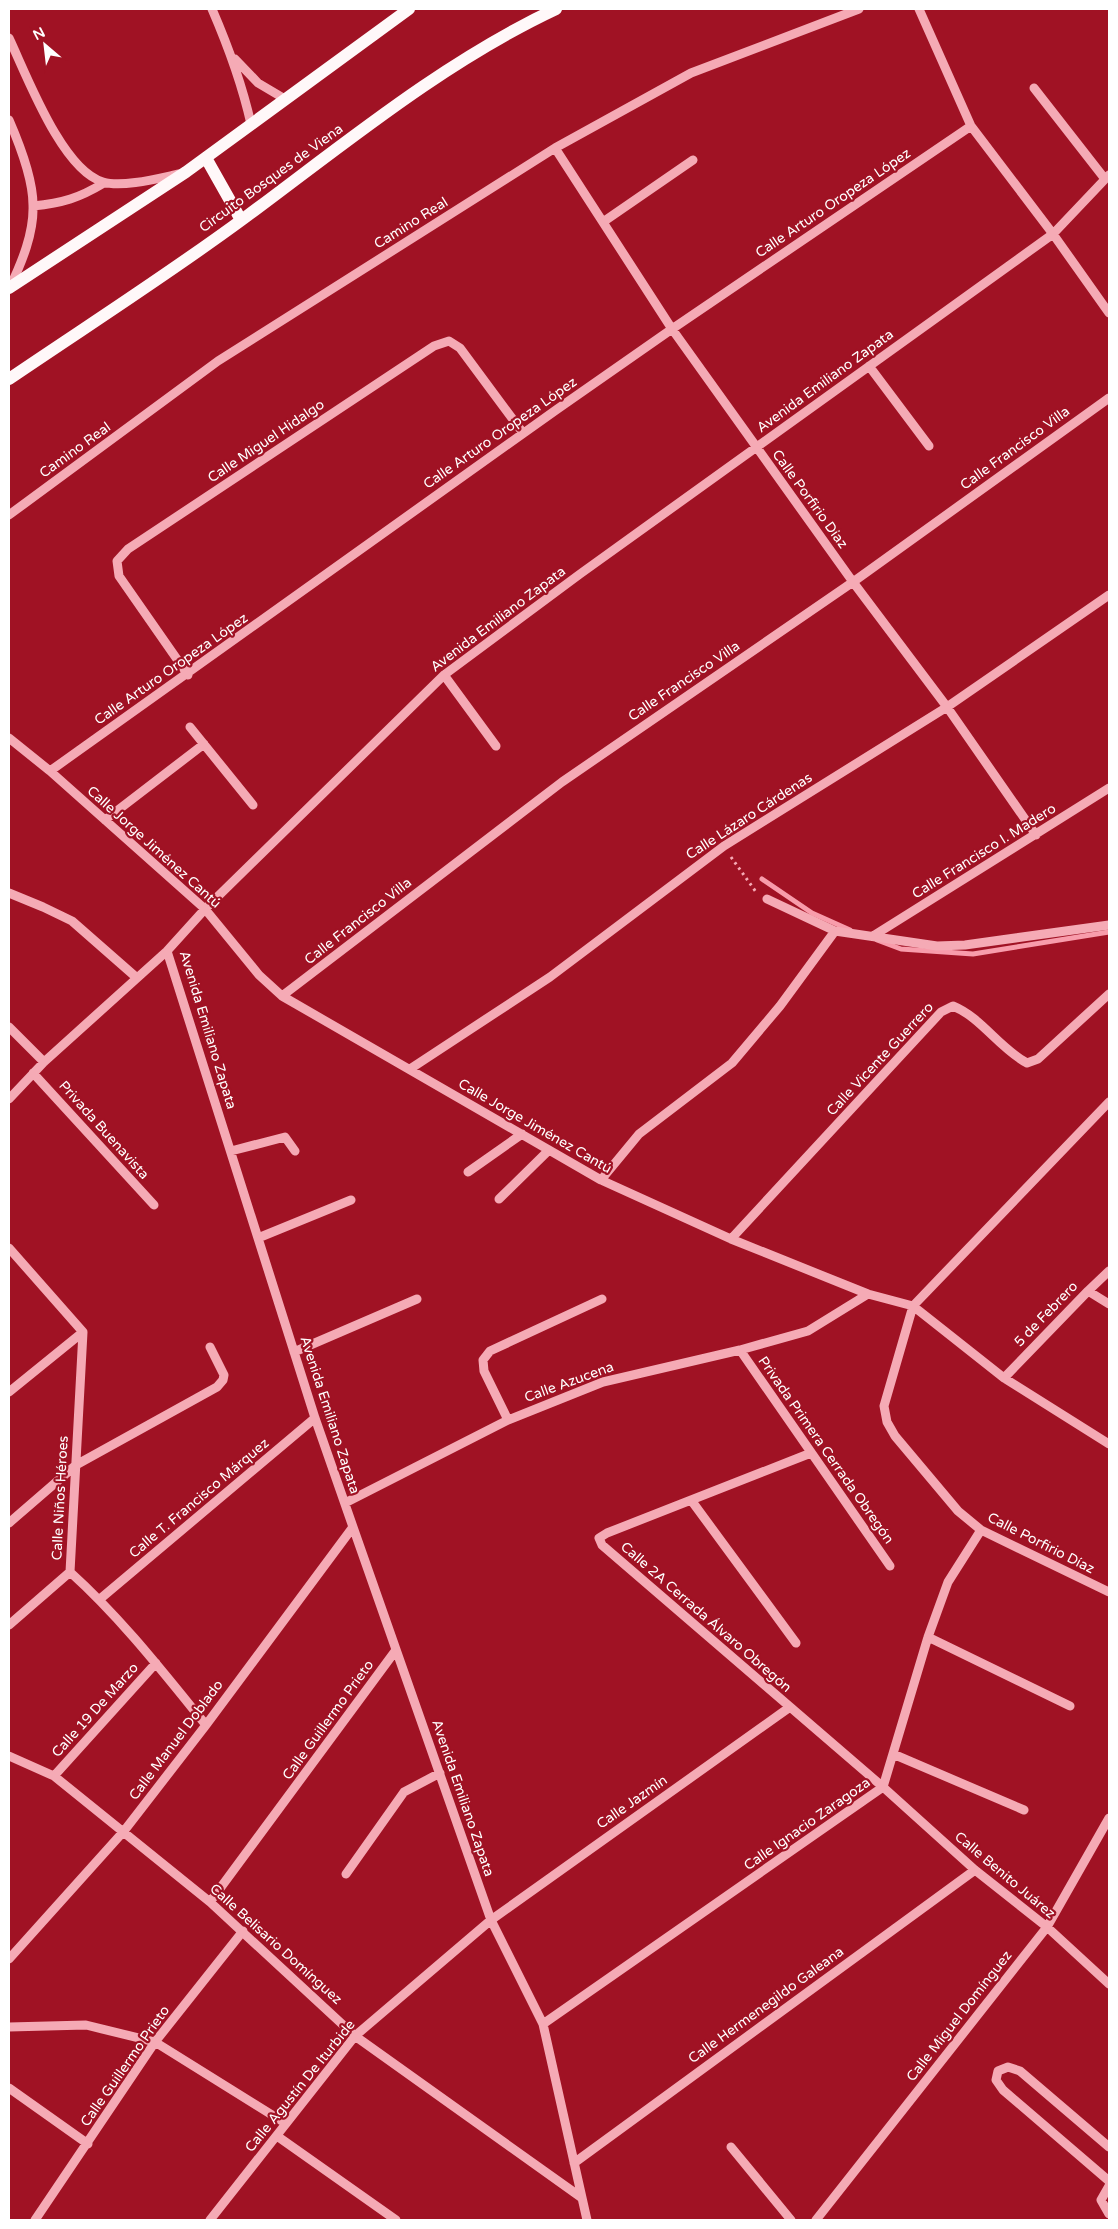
<svg xmlns="http://www.w3.org/2000/svg" width="1118" height="2229" viewBox="0 0 1118 2229" font-family="'Varela Round',sans-serif">
	<style>
		.lines { fill: none; stroke-linecap: round; stroke-linejoin: round }
		.stream { stroke: #f89cab; stroke-width: 5 }
		.path { stroke: #f5aab5; stroke-width: 3; stroke-dasharray: 2.5 4; stroke-linecap: butt }
		.minor { stroke: #f5aab5; stroke-width: 9 }
		.major { stroke: #fff8f9; stroke-width: 12 }
		.labels { text-anchor: middle; dominant-baseline: central; stroke-width: 4.5; stroke-linejoin: round; paint-order: stroke }
		.street-label { font-size: 14px; fill: #fff; stroke: #a01224 }
	</style>
	<rect width="100%" height="100%" fill="#a01224"/>
	<g class="lines">
		<path class="stream" d="M762 879 812 913 850 930
			M877 940 901 949 973 954 1109 932"/>
		<path class="path" d="M731 857 756 892"/>
		<path class="minor" d="M212 9C228 46 242 84 251 124
			M919 9 971 126 1053 234 1109 313
			M9 38C27 76 62 170 103 182 122 188 160 178 179 174
			M235 59 258 83 285 99
			M1034 88 1105 179
			M9 120C19 143 33 180 33 205 34 233 22 262 10 287
			M555 148 672 329 853 582 947 707 1036 835
			M33 206C63 203 79 198 104 183
			M603 222 693 160
			M869 366 929 446
			M9 515 218 361 555 148 691 73 859 9
			M188 675 119 576 117 561 128 549 434 346 449 341 460 348 523 433
			M444 675 496 746
			M190 727 253 805
			M9 738 50 771 205 909 259 975 282 996 601 1180 731 1239 868 1294 913 1306 1004 1378 1109 1444
			M50 771 556 410 672 329 971 126
			M105 820 204 744
			M9 893 43 907 72 921 137 978
			M767 899 835 931 937 946 965 945 1109 925
			M873 936 1109 788
			M167 951 315 1418 353 1527 491 1920 543 2024 587 2220
			M282 996 562 782 853 582 1109 398
			M9 1027 44 1062
			M410 1069 550 977 724 846 947 707 1109 595
			M33 1073 154 1205
			M9 1099 44 1062 167 951 205 909 444 675 580 574 1053 234 1109 175
			M1109 1102 913 1306 884 1406 887 1422 895 1436 958 1511 981 1530 1109 1592
			M231 1151 285 1137 295 1151
			M468 1172 522 1134
			M601 1180 639 1134 732 1063 780 1006 835 931
			M499 1199 549 1150
			M258 1238 351 1200
			M731 1239 941 1012 953 1006C982 1018 999 1048 1027 1063L1038 1059 1109 994
			M9 1248 83 1332 70 1572C121 1618 163 1672 206 1725
			M1088 1291 1109 1304
			M740 1350 890 1566
			M294 1352 417 1299
			M1004 1378 1088 1291 1109 1271
			M9 1392 83 1332
			M508 1420 484 1371 483 1360 490 1351 602 1299
			M811 1453 607 1533 599 1538 602 1545 883 1787 975 1870 1047 1927 1109 1984
			M691 1500 796 1643
			M345 1503 508 1420 603 1382 740 1350 808 1331 868 1294
			M9 1523 76 1465 217 1387 223 1380 224 1375 210 1347
			M100 1599 315 1418
			M9 1625 70 1572
			M928 1637 1070 1706
			M893 1754 1024 1810
			M9 1756 54 1776 210 1902 355 2036 582 2198
			M54 1776 156 1663
			M346 1874 404 1792 440 1773
			M210 1902 396 1650
			M9 1959 124 1831 206 1725 353 1527
			M543 2024 883 1787 928 1637 948 1582 981 1530
			M9 2027 86 2025 155 2042 285 2123
			M9 2088 88 2144
			M277 2136 396 2220
			M731 2147 791 2220
			M1109 2147 1020 2071 1008 2067 998 2071 996 2080 1003 2090 1109 2181
			M574 2163 975 1870
			M1109 2186 1101 2200 1109 2214
			M35 2220 155 2042 243 1931
			M210 2220 355 2036 491 1920 790 1707
			M816 2220 1047 1927 1109 1818"/>
		<path class="major" d="M206 158 241 220
			M9 288 186 172 409 9
			M9 379C87 326 167 275 243 219 343 145 443 62 556 9"/>
	</g>
	<g class="labels">
		<g class="street-label">
			<text transform="translate(271 178) rotate(-36)">Circuito Bosques de Viena</text>
			<text transform="translate(833 203) rotate(-34)">Calle Arturo Oropeza López</text>
			<text transform="translate(411 223) rotate(-32)">Camino Real</text>
			<text transform="translate(825 381) rotate(-36)">Avenida Emiliano Zapata</text>
			<text transform="translate(500 433) rotate(-35)">Calle Arturo Oropeza López</text>
			<text transform="translate(266 441) rotate(-34)">Calle Miguel Hidalgo</text>
			<text transform="translate(1015 448) rotate(-36)">Calle Francisco Villa</text>
			<text transform="translate(75 450) rotate(-36)">Camino Real</text>
			<text transform="translate(810 499) rotate(54)">Calle Porfirio Díaz</text>
			<text transform="translate(498 619) rotate(-37)">Avenida Emiliano Zapata</text>
			<text transform="translate(171 669) rotate(-35)">Calle Arturo Oropeza López</text>
			<text transform="translate(684 681) rotate(-34)">Calle Francisco Villa</text>
			<text transform="translate(749 816) rotate(-33)">Calle Lázaro Cárdenas</text>
			<text transform="translate(154 847) rotate(42)">Calle Jorge Jiménez Cantú</text>
			<text transform="translate(984 851) rotate(-32)">Calle Francisco I. Madero</text>
			<text transform="translate(358 921) rotate(-38)">Calle Francisco Villa</text>
			<text transform="translate(208 1030) rotate(73)">Avenida Emiliano Zapata</text>
			<text transform="translate(880 1059) rotate(-47)">Calle Vicente Guerrero</text>
			<text transform="translate(535 1126) rotate(30)">Calle Jorge Jiménez Cantú</text>
			<text transform="translate(104 1130) rotate(48)">Privada Buenavista</text>
			<text transform="translate(1046 1314) rotate(-46)">5 de Febrero</text>
			<text transform="translate(569 1382) rotate(-20)">Calle Azucena</text>
			<text transform="translate(330 1415) rotate(72)">Avenida Emiliano Zapata</text>
			<text transform="translate(826 1450) rotate(55)">Privada Primera Cerrada Obregón</text>
			<text transform="translate(60 1498) rotate(-87)">Calle Niños Héroes</text>
			<text transform="translate(199 1498) rotate(-40)">Calle T. Francisco Márquez</text>
			<text transform="translate(1041 1543) rotate(27)">Calle Porfirio Díaz</text>
			<text transform="translate(706 1617) rotate(41)">Calle 2A Cerrada Álvaro Obregón</text>
			<text transform="translate(95 1710) rotate(-48)">Calle 19 De Marzo</text>
			<text transform="translate(328 1720) rotate(-54)">Calle Guillermo Prieto</text>
			<text transform="translate(176 1740) rotate(-53)">Calle Manuel Doblado</text>
			<text transform="translate(463 1798) rotate(71)">Avenida Emiliano Zapata</text>
			<text transform="translate(632 1802) rotate(-35)">Calle Jazmín</text>
			<text transform="translate(807 1824) rotate(-35)">Calle Ignacio Zaragoza</text>
			<text transform="translate(1005 1875) rotate(40)">Calle Benito Juárez</text>
			<text transform="translate(276 1944) rotate(42)">Calle Belisario Domínguez</text>
			<text transform="translate(766 2005) rotate(-36)">Calle Hermenegildo Galeana</text>
			<text transform="translate(959 2016) rotate(-52)">Calle Miguel Domínguez</text>
			<text transform="translate(125 2066) rotate(-55)">Calle Guillermo Prieto</text>
			<text transform="translate(300 2086) rotate(-51)">Calle Agustín De Iturbide</text>
		</g>
	</g>
	<rect width="1118" height="2229" fill="none" stroke="#ffffff" stroke-width="20"/>
	<g transform="translate(45 45) rotate(332)" stroke="#a01224" stroke-width="4" paint-order="stroke">
	<path d="M0-4L9 19L0 12L-9 19Z" fill="#ffffff"/>
	<text y="-8" font-size="14" font-weight="bold" text-anchor="middle" fill="#ffffff">N</text>
	</g>
</svg>
